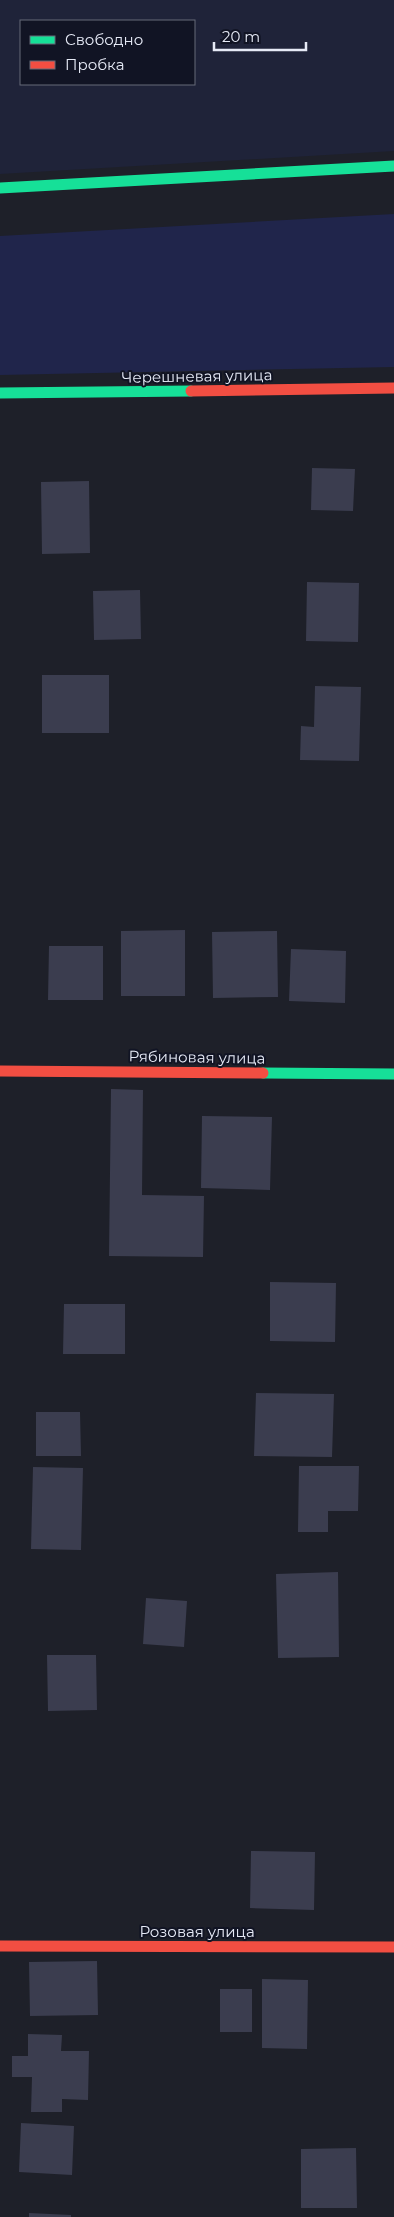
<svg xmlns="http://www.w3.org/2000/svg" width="394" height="2217" viewBox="0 0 394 2217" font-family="Montserrat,sans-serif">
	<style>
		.built { fill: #1f2339; fill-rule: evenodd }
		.green { fill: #20254b }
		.building { fill: #3b3d4f }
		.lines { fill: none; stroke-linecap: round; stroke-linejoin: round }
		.fast { stroke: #16e098; stroke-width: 11 }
		.jam { stroke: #f24e42; stroke-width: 11 }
		.labels { text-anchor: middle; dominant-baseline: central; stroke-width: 4; stroke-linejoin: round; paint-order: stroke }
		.street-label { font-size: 15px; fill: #e6eaf6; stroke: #111424 }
	</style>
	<rect width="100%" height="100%" fill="#1e2029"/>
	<path class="built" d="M0 0H394V151L0 174ZM21 21H194V84H21Z"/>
	<path class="green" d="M394 214V367L0 375V236Z"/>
	<path class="building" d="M312 468 355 469 353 511 311 510Z
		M89 481 90 553 42 554 41 482Z
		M307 582 359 583 358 642 306 641Z
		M140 590 141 639 94 640 93 591Z
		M42 675H109V733H42Z
		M315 686 361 687 359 761 300 760 301 726 314 727Z
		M185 930V996H121V931Z
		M277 931 278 997 213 998 212 932Z
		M49 946H103V1000H48Z
		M291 949 346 951 345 1003 289 1001Z
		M111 1089 143 1090 142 1195 204 1196 203 1257 109 1256Z
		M202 1116 272 1117 270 1190 201 1188Z
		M270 1282 336 1283 335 1342 270 1341Z
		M64 1304H125V1354H63Z
		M256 1393 334 1394 332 1457 254 1456Z
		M36 1412H80L81 1456H36Z
		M299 1466H359L358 1511H328V1532H298Z
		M33 1467 83 1468 81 1550 31 1549Z
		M338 1572 339 1657 278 1658 276 1574Z
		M146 1598 187 1601 184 1647 143 1644Z
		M47 1655H96L97 1710 48 1711Z
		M251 1851 315 1852 314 1910 250 1908Z
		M97 1961 98 2015 30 2016 29 1962Z
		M262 1979 308 1980 307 2049 262 2048Z
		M220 1989H252V2032H220Z
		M28 2034 62 2035 61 2051H89L88 2100 62 2099V2112H31L32 2077H12V2056H28Z
		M21 2123 74 2126 72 2175 19 2172Z
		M356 2148 357 2208H301V2149Z
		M29 2213 71 2215V2217H29Z"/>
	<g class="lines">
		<path class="fast" d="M0 188 394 166
			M0 393 191 391
			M263 1073 394 1074"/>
		<path class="jam" d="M191 391 394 388
			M0 1071 263 1073
			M0 1946 394 1947"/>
	</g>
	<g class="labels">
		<g class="street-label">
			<text transform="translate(197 376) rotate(-1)">Черешневая улица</text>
			<text transform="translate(197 1057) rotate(1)">Рябиновая улица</text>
			<text x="197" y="1931">Розовая улица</text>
		</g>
	</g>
	<rect x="20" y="20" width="175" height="65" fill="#111424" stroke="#666a78"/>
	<rect x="30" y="36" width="25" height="8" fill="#16e098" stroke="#666a78"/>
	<text x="65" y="45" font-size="15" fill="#e6eaf6">Свободно</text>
	<rect x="30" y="61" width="25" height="8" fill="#f24e42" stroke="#666a78"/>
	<text x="65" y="70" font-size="15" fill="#e6eaf6">Пробка</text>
	<path d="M214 42v8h92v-8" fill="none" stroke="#e6eaf6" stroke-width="2.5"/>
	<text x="222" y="42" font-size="15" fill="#e6eaf6" stroke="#111424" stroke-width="4" paint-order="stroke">20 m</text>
</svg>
